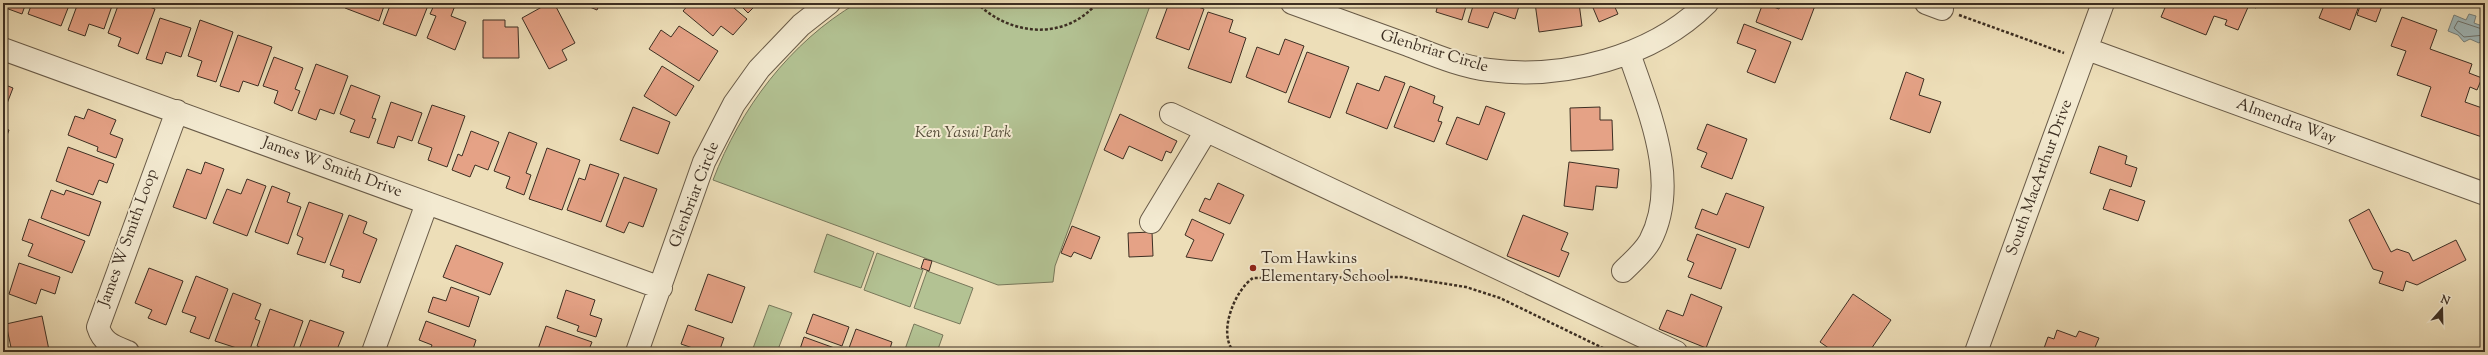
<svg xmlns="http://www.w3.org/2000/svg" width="2488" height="355" viewBox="0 0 2488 355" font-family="'Sorts Mill Goudy',serif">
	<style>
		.green { fill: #b3c293; stroke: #78785b }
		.water { fill: #a0b9bb; stroke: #78827e }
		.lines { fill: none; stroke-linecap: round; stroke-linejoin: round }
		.shore { stroke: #6e746f; stroke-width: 1 }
		.building { fill: #e5a286; stroke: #3d2f23 }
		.minor-casing { stroke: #695b48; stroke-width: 24 }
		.path { stroke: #3d2f23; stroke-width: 2.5; stroke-dasharray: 3 2; stroke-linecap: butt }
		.minor { stroke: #f3ead1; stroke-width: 22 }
		.poi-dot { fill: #8f2418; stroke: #f3ead1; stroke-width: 1.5 }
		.labels { text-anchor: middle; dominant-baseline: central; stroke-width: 4; stroke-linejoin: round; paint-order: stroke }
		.street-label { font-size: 16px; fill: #3d2f23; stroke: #f3ead1 }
		.park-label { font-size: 16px; font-style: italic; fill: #554c39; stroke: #f3ead1 }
		.poi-label { font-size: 16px; fill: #3d2f23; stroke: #f3ead1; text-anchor: start }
	</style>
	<rect width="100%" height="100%" fill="#eddeb8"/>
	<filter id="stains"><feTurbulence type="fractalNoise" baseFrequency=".005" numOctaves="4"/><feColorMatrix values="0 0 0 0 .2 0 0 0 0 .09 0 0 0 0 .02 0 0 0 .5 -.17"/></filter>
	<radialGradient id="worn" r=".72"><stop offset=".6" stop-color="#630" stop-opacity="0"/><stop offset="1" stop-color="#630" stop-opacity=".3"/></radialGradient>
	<path class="green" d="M857 3H1151L1055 266 1053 282 998 285 713 180C740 109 790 42 857 3Z
		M827 234 874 252 861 288 814 272Z
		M877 253 923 270 910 307 864 290Z
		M927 271 973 288 960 324 914 308Z
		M769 305 792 313 777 352 752 351Z
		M914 324 943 335 937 352H904Z"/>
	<path class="water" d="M2469 14 2476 16 2474 23 2485 27V38L2479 43 2470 39 2464 42 2458 35 2448 31 2454 15 2466 20Z"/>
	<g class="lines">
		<path class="shore" d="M2485 30 2458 21 2454 28 2464 37 2485 35"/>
	</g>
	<path class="building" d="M3 3H26L22 14 3 7Z
		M32 3H70L61 26 28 14Z
		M78 3H113L104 29 89 24 85 36 68 30Z
		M119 3H139L155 9 138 54 118 46 121 38 108 33Z
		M347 3H385L379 21 345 8Z
		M391 3H429L416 36 383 24Z
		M435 3H456L451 16 466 22 455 50 427 38 436 16 430 14Z
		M549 3H554L575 43 562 50 567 60 549 69 522 18Z
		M580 3H600L597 10Z
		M690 3H728L747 19 733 35 721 26 713 36 683 11Z
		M738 3H758L748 13Z
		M1169 3H1186L1204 9 1189 50 1156 38Z
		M1435 3H1467L1462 20 1436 12 1438 4Z
		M1474 3H1520L1515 19 1494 12 1488 28 1468 22Z
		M1535 3H1579L1582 26 1539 32Z
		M1591 3H1613L1618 14 1599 22Z
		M1763 3 1779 9 1781 3H1816L1802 40 1756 22Z
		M2167 3H2258L2256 8 2249 5 2238 30 2225 25 2227 20 2214 16 2206 35 2161 17Z
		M2325 3H2360L2350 30 2319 18Z
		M2361 3H2383L2376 22 2357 15Z
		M1208 12 1233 20 1229 32 1246 38 1231 83 1188 68Z
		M2402 17 2437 30 2430 49 2472 64 2469 73 2482 78 2477 90 2470 87 2465 102 2485 109V129L2482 137 2421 116 2431 87 2397 75 2406 51 2391 46Z
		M160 18 191 28 181 57 166 52 162 64 146 59Z
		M200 20 233 32 216 82 197 76 202 61 188 56Z
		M483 20H505V27H518L519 58H483Z
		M1744 24 1791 42 1775 83 1747 72 1756 50 1737 43Z
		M679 26 718 51 699 81 649 49 661 30 671 37Z
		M238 35 272 47 258 86 243 81 239 92 220 86Z
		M1285 39 1304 46 1286 93 1246 77 1257 47 1279 55Z
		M1307 52 1349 67 1330 118 1288 102Z
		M274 57 303 68 295 89 300 91 292 111 274 103 278 91 263 86Z
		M316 64 348 76 334 114 320 109 316 120 298 113Z
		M662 66 694 86 676 116 644 96Z
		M1906 72 1924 79 1919 95 1941 102 1930 133 1890 119Z
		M1385 76 1405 83 1387 129 1346 113 1357 83 1379 91Z
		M3 84 13 88 3 114Z
		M351 85 380 96 372 118 376 119 369 138 350 132 355 120 340 114Z
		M1410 86 1435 96 1433 103 1443 107 1438 121 1442 122 1434 142 1394 127Z
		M391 102 422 113 412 141 398 136 394 148 377 143Z
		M432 105 465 116 447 167 428 160 432 148 418 143Z
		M1486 106 1505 113 1487 160 1446 144 1457 117 1479 125Z
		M633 107 670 122 658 154 620 140Z
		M1600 107V120H1612L1613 150 1571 151 1570 108Z
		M88 109 116 120 110 134 123 139 116 158 97 151 98 147 68 135 75 116 84 119Z
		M1120 114 1177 141 1171 153 1166 151 1162 161 1129 146 1123 159 1104 150Z
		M1707 124 1747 139 1732 179 1701 167 1707 153 1697 149Z
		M3 128 9 130 3 146Z
		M471 131 499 142 488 170 475 165 470 177 452 170 458 154 462 156Z
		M509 132 537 143 526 173 531 175 524 195 506 188 510 177 494 171Z
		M2099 146 2127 156 2125 164 2137 168 2131 187 2090 173Z
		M68 147 114 164 107 183 99 180 93 195 56 181Z
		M547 148 580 160 562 210 529 199Z
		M205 162 224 169 206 219 173 207 187 169 201 174Z
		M1569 162 1619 169 1617 188 1596 186 1593 210 1564 206Z
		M590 164 619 174 601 222 567 210 579 178 585 180Z
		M624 177 657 189 643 227 629 222 624 233 606 226Z
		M247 179 266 186 247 236 213 223 227 189 241 194Z
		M1218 183 1244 195 1230 224 1199 211 1205 198 1210 200Z
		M272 186 290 193 287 202 301 207 288 244 255 232Z
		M2110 189 2145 201 2138 221 2103 209Z
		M51 190 64 195 66 190 101 202 89 236 41 218Z
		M1726 193 1764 207 1749 248 1695 228 1702 209 1717 215Z
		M309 202 343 214 325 263 297 254 303 238 297 235Z
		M2369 209 2391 252 2397 249 2409 253 2413 261 2456 240 2466 260 2417 285 2406 281 2403 291 2379 283 2383 272 2373 269 2349 220Z
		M349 215 367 222 363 233 377 239 360 283 342 277 344 270 330 265Z
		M1523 215 1568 233 1561 250 1569 253 1559 277 1507 256Z
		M29 219 85 241 72 273 28 256 33 244 22 240Z
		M1192 219 1224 234 1212 261 1186 257 1194 240 1185 235Z
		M1072 226 1100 237 1091 259 1074 252 1071 257 1061 253Z
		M1152 232 1153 256 1129 257 1128 233Z
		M1697 234 1736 249 1721 289 1688 277 1694 263 1687 260Z
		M456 245 503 263 490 295 443 277Z
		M924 259 932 261 929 271 921 268Z
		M19 263 60 277 55 294 41 289 36 304 9 294Z
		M149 268 183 281 166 325 148 318 152 310 135 303Z
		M708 274 745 287 732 323 695 310Z
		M196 276 228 289 209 339 190 332 196 317 182 312Z
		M451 287 479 297 469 327 428 312 433 297 446 301Z
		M566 290 595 300 590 315 602 319 596 337 577 331 579 326 557 318Z
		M233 293 261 304 255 319 260 321 249 352 215 341Z
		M1691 294 1722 307 1706 348 1659 329 1667 310 1683 316Z
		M1853 294 1891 320 1869 352H1829L1830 349 1820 342Z
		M270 309 303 321 292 352H271L257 346Z
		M813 314 849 327 842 346 806 333Z
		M42 316 49 350 12 352 6 324Z
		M310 320 344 332 336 352H298Z
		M426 321 476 340 472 352H429L432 345 419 340Z
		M688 325 724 338 719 352H704L681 344Z
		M546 326 592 342 588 352H537Z
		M856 329 892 342 889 352H860L849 348Z
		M2057 330 2076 337 2079 331 2099 338 2093 352 2043 351 2048 337 2054 339Z
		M804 337 840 350V352H799Z"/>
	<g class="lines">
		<g class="minor-casing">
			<path id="minor" d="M1292 3C1331 17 1369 31 1408 45 1434 55 1462 67 1489 70 1564 80 1653 57 1707 3
				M1926 3 1942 9V3
				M3 49 661 288
				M2087 49 2485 194
				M1171 114 1676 352
				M1151 222 1206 131
				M1623 271C1632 262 1644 252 1650 241 1681 182 1648 110 1629 53
				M128 352C113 346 103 343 98 327L177 111
				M373 352 427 203
				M637 352 704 162 734 104 759 69 801 25 829 3
				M1976 352 2103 3"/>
		</g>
		<path class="path" d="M977 3C1010 36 1065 41 1097 3
			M1959 15 2064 53
			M1234 352C1217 333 1235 290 1253 278L1402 277 1466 287 1500 298 1611 352"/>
		<use href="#minor" class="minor"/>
	</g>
	<circle class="poi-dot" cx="1253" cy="268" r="4"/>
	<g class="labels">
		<g class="street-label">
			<text transform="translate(1434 52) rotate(17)">Glenbriar Circle</text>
			<text transform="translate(2286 122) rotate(20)">Almendra Way</text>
			<text transform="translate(332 168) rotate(20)">James W Smith Drive</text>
			<text transform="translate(2040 178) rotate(-70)">South MacArthur Drive</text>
			<text transform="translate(695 195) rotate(-69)">Glenbriar Circle</text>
			<text transform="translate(129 238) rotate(-70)">James W Smith Loop</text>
		</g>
		<g class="park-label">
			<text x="963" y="133">Ken Yasui Park</text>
		</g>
		<g class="poi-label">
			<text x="1261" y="259">Tom Hawkins<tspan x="1261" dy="18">Elementary School</tspan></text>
		</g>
	</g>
	<rect width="2488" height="355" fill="none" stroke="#eddeb8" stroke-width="16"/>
	<rect x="4" y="4" width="2480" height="347" fill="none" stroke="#3d2f23" stroke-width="2"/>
	<rect x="8" y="8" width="2472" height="339" fill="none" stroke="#3d2f23"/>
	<g transform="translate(2442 309) rotate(20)" stroke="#f3ead1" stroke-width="3" paint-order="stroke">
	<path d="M0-3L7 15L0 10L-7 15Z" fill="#3d2f23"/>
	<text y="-6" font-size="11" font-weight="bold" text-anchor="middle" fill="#3d2f23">N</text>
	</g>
	<rect width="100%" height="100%" filter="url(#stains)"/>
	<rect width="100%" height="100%" fill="url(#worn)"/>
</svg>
